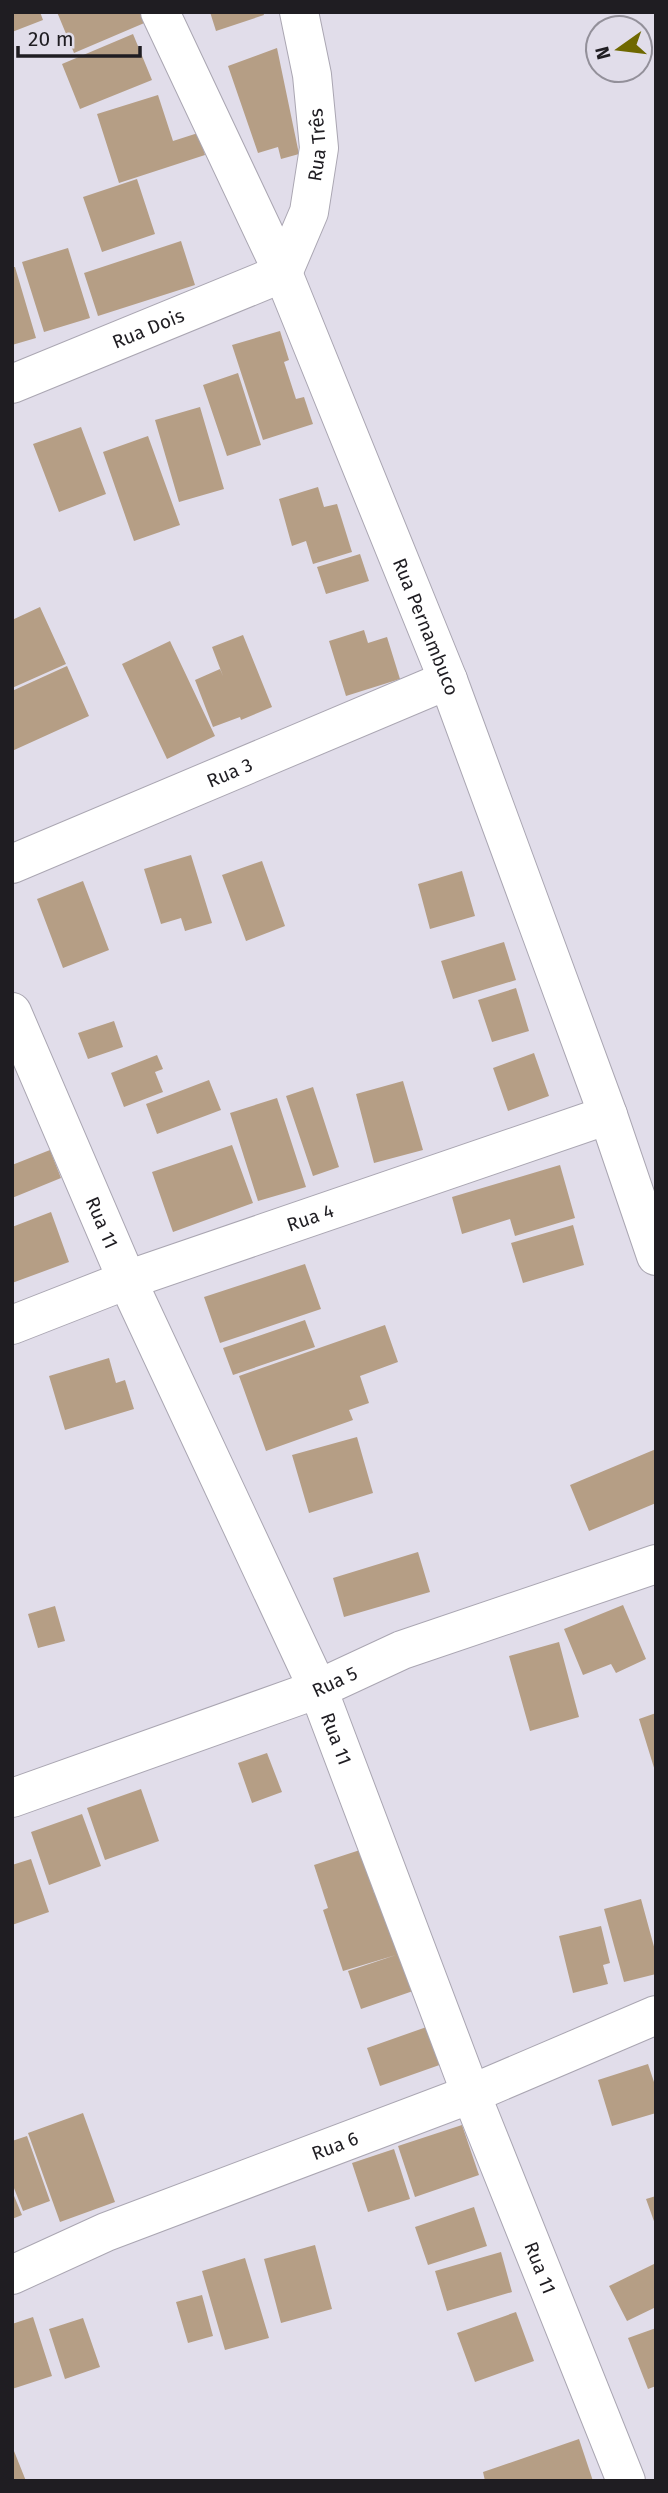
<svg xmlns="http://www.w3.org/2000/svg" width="668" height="2493" viewBox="0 0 668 2493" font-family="'Fira Sans',sans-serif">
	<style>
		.building { fill: #b59e85 }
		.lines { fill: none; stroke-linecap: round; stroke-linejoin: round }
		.street-casing { stroke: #aaa6b2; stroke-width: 40 }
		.secondary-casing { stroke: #aaa6b2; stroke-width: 40 }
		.street { stroke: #fff; stroke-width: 38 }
		.secondary { stroke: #fff; stroke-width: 38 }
		.labels { text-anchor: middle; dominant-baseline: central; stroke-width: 7; stroke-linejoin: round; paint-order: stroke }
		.street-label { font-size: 19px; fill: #1f1d22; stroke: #e1ddea }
	</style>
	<rect width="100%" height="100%" fill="#e1ddea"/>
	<path class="building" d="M12 12H40L43 20 12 32Z
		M57 12H145L149 21 74 53Z
		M210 12H263L264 15 216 31Z
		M133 34 152 80 80 109 62 64Z
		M277 48 299 154 281 159 278 147 258 153 228 66Z
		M158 95 173 141 198 133 205 155 119 183 97 114Z
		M137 179 155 234 102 252 83 197Z
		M181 241 195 285 98 316 84 273Z
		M68 248 90 318 44 332 22 262Z
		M12 267H15L36 338 12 345Z
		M280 331 289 360 284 362 296 399 304 397 313 424 263 440 232 345Z
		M238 373 261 445 227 456 203 385Z
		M200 407 224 489 179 502 155 420Z
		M81 427 106 494 59 512 33 444Z
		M148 436 180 525 134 541 103 452Z
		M318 487 324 507 337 504 352 552 313 564 306 541 292 546 279 499Z
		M360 554 369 581 326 594 317 567Z
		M40 607 66 664 12 688V620Z
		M364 630 368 643 387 637 400 679 346 696 329 641Z
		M243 635 272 707 241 720 240 717 213 727 195 680 220 669 223 676 212 647Z
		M170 641 215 736 167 759 122 664Z
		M67 666 89 716 12 751V691Z
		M191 855 212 923 185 931 181 918 161 924 144 869Z
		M262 861 285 926 246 941 222 875Z
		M462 871 475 916 430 929 418 884Z
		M83 881 109 950 63 968 37 899Z
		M504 942 516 980 453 999 441 961Z
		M516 988 529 1031 492 1042 478 1000Z
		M114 1021 123 1047 88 1059 78 1033Z
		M534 1053 549 1096 508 1111 493 1068Z
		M157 1055 163 1069 155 1072 163 1092 124 1107 111 1073Z
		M209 1080 221 1110 157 1134 146 1104Z
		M403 1081 423 1150 374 1163 356 1094Z
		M313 1087 339 1167 313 1176 286 1096Z
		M277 1098 306 1187 258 1201 230 1113Z
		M232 1145 253 1203 173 1232 152 1172Z
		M50 1150 61 1178 12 1198V1165Z
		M560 1165 575 1218 515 1236 510 1219 462 1234 452 1197Z
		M51 1212 69 1262 12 1283V1227Z
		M573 1225 584 1265 523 1283 511 1243Z
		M305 1264 321 1309 220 1343 204 1297Z
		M305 1320 315 1347 233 1375 223 1348Z
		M385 1325 398 1362 360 1376 369 1403 349 1410 353 1420 266 1451 239 1376Z
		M109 1358 116 1383 125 1380 134 1409 65 1430 49 1376Z
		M357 1437 373 1493 309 1513 292 1455Z
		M656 1449V1503L589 1531 570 1485Z
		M418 1552 430 1592 344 1617 333 1578Z
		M623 1605 646 1659 616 1673 611 1664 583 1675 564 1629Z
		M55 1606 65 1641 38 1648 28 1614Z
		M559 1642 579 1717 530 1731 509 1656Z
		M656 1713V1771H655L639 1719Z
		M267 1753 282 1792 252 1803 238 1763Z
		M141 1789 159 1841 105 1860 87 1808Z
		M82 1814 101 1866 49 1885 31 1832Z
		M360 1850 374 1893 386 1889 413 1991 361 2009 348 1971 396 1955 343 1971 323 1910 328 1908 314 1865Z
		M31 1859 49 1912 12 1925V1865Z
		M641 1899 656 1954V1974L624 1982 604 1909Z
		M601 1926 610 1963 603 1965 608 1984 573 1993 559 1936Z
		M435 2024 448 2062 380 2086 367 2048Z
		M648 2064 656 2088V2113L612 2126 598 2080Z
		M83 2113 115 2202 60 2222 28 2133Z
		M462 2125 479 2175 415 2197 398 2146Z
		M27 2136 50 2201 23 2211 12 2183V2141Z
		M394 2149 410 2199 368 2212 352 2163Z
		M12 2191 22 2215 12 2219Z
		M656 2196V2224H655L646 2199Z
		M474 2207 487 2246 428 2265 415 2227Z
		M315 2245 332 2309 281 2323 264 2259Z
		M501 2252 512 2292 447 2311 435 2271Z
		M245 2258 269 2338 225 2350 202 2271Z
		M656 2263V2307L627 2321 609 2286Z
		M202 2295 213 2336 188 2343 176 2302Z
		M516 2312 534 2361 475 2382 457 2333Z
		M33 2317 52 2376 12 2389V2324Z
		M83 2318 100 2367 65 2379 49 2329Z
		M656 2328V2386L648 2389 628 2338Z
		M579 2439 593 2481H485L483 2472Z
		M12 2446 26 2481H12Z"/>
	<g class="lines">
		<g class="street-casing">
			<g id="street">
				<path id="s1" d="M12 384 283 273 309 212 319 148 312 75 299 12"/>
				<path id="s2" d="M12 864 448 680"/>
				<path id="s3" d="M12 1012 127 1280 318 1689 471 2094 626 2481"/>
				<path id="s4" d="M12 1325 127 1280 608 1115"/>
				<path id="s5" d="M12 1798 318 1689 402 1650 656 1564"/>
				<path id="s6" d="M12 2275 106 2232 471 2094 656 2015"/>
			</g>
		</g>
		<g class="secondary-casing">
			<g id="secondary">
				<path id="s7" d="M160 12 283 273 448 680 608 1115 656 1256"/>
			</g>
		</g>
		<use href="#street" class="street"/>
		<use href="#secondary" class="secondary"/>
	</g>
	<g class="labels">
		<g class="street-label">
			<text stroke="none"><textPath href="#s1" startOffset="427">Rua Três</textPath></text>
			<text stroke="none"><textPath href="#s1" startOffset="147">Rua Dois</textPath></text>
			<text stroke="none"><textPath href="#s7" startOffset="670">Rua Pernambuco</textPath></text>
			<text stroke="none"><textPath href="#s2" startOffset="236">Rua 3</textPath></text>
			<text stroke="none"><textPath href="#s4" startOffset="317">Rua 4</textPath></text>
			<text stroke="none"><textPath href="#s3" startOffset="229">Rua 11</textPath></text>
			<text stroke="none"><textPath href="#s5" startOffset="343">Rua 5</textPath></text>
			<text stroke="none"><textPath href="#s3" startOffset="796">Rua 11</textPath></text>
			<text stroke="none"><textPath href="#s6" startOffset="348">Rua 6</textPath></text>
			<text stroke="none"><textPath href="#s3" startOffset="1363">Rua 11</textPath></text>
		</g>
	</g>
	<rect width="668" height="2493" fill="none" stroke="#1f1d22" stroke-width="28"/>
	<g transform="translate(619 49) rotate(256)"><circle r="33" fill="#e1ddea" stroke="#93909a" stroke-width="2"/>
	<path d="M0-5L12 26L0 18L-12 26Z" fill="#6f6800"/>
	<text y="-10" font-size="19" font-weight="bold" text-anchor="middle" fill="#1f1d22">N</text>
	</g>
	<path d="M18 46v10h122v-10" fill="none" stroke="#1f1d22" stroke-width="3.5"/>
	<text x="28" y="46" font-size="21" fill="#1f1d22" stroke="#e1ddea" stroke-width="5" paint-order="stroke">20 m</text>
</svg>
